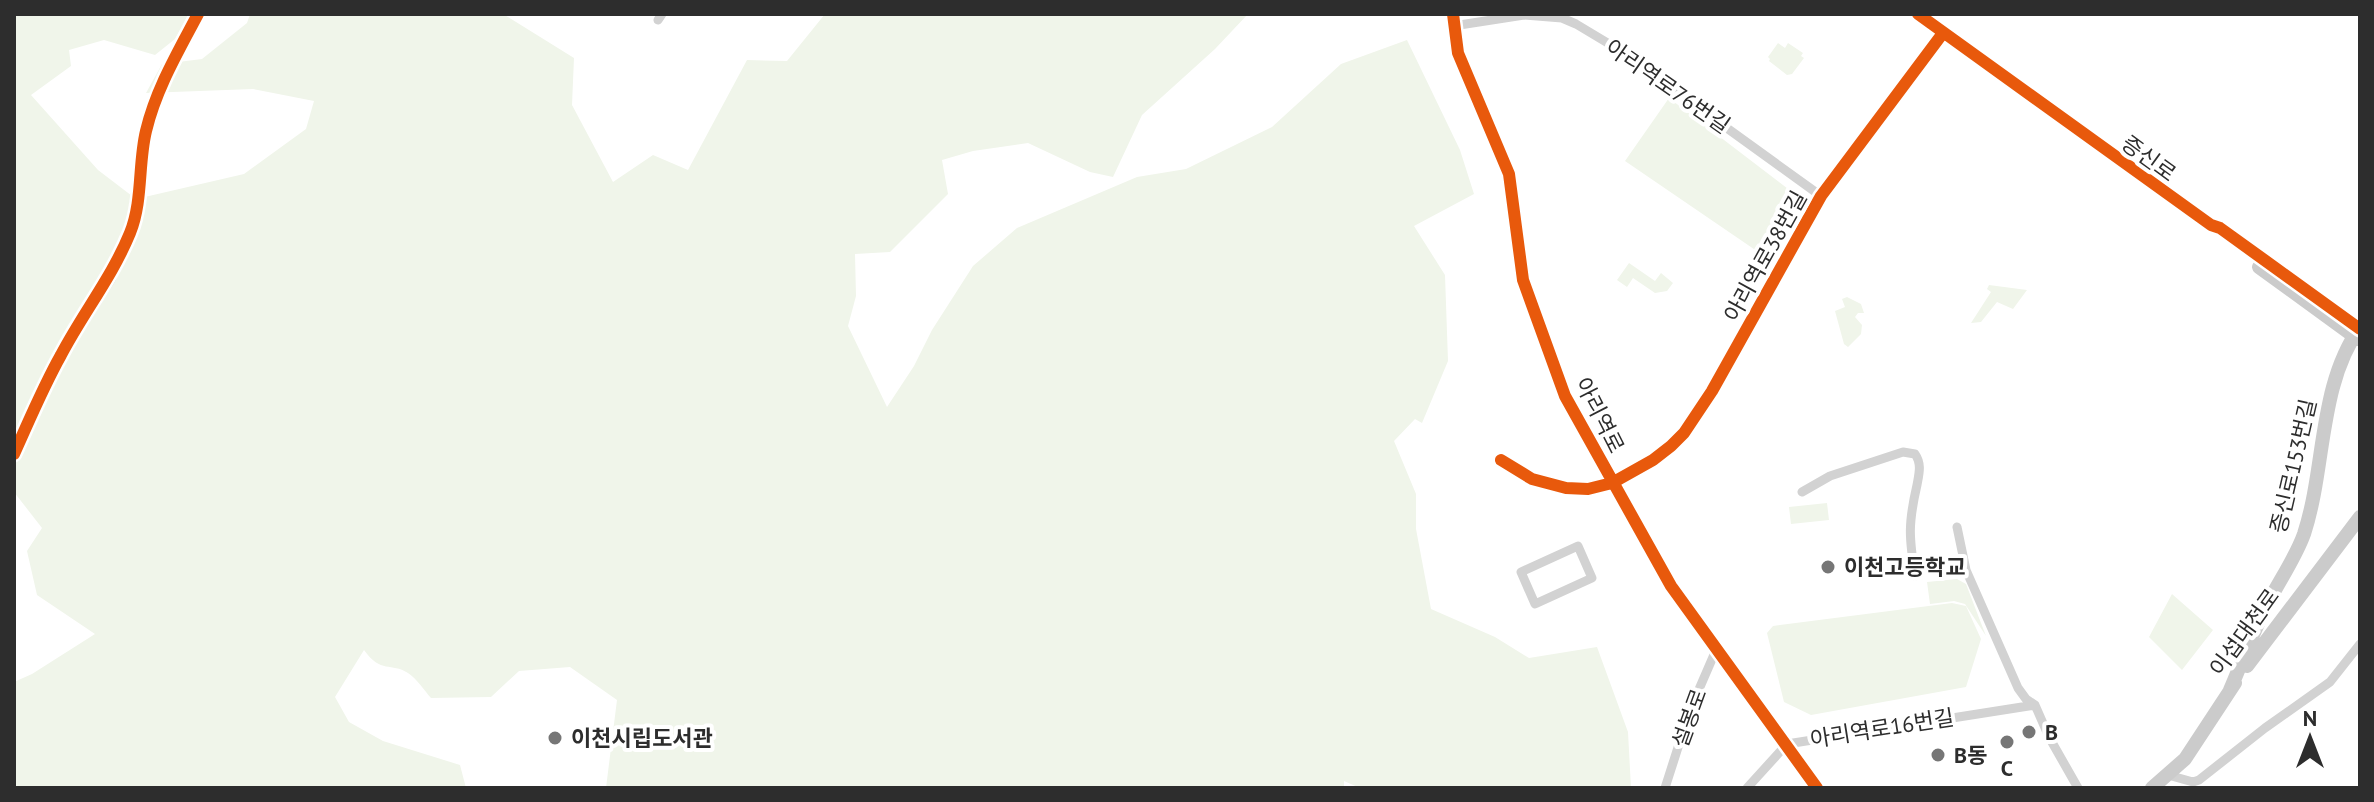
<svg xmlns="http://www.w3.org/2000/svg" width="2374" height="802" viewBox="0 0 2374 802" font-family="'PT Sans','Noto Sans KR',sans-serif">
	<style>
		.green { fill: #f0f5ea }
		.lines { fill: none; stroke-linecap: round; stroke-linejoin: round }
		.secondary-tunnel { stroke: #d5d5d5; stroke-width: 14; stroke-dasharray: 14 7; stroke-linecap: butt }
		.street { stroke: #d2d2d2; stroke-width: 9 }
		.secondary { stroke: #cbcbcb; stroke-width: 14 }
		.cycleway-casing { stroke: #fff; stroke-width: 17 }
		.cycleway { stroke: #e8590c; stroke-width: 12 }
		.poi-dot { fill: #767676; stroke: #fff; stroke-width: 3 }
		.labels { text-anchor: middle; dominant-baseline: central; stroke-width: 8; stroke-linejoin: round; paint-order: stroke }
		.street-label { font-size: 22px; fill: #2d2d2d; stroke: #fff }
		.poi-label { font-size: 22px; font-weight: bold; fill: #2d2d2d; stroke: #fff; text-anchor: start }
	</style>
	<rect width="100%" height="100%" fill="#fff"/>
	<path class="green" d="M14 14H189L175 39 155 55 104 40 69 50 71 66 31 95 98 170 136 199 244 174 306 129 314 101 253 89 146 93 162 64 202 59 247 23 250 14H503L574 58 572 105 613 182 653 155 688 170 747 60 787 61 825 14H1248L1215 49 1142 115 1113 177 1090 172 1028 143 973 151 942 160 948 194 890 252 855 254 856 296 848 326 887 407 914 366 932 330 973 266 1017 228 1137 177 1186 169 1272 127 1341 64 1407 40 1460 150 1474 194 1414 226 1445 275 1448 361 1422 423 1415 419 1394 441 1416 494V529L1431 609 1495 637 1529 658 1597 647 1628 732 1631 788H1360L1344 781V788H606L617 700 570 667 519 671 491 697 431 698C424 690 417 679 408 673 391 662 381 674 364 650L335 697 349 722 383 741 460 765 466 788H14V682L32 674 95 634 37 595 27 551 42 528 14 492Z
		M1778 43 1785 48 1788 43 1803 53 1801 56 1804 58 1792 74 1787 75 1769 61 1770 59 1768 57Z
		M1669 98 1796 195C1798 206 1773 241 1767 258L1625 161Z
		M1629 263 1655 281 1661 273 1673 283 1667 291 1655 293 1633 278 1627 287 1617 280Z
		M1989 285 2027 290 2013 309 1997 302 1981 322 1971 323 1991 292 1987 289Z
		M1847 297 1861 304 1864 313H1858L1855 317 1862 325 1861 334 1848 347 1844 344 1835 311 1845 307 1842 299Z
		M1827 503 1829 520 1791 524 1789 507Z
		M1957 579 1966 584 1986 636 1965 604 1954 601 1930 604 1927 582Z
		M2172 594 2213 630 2182 670 2149 637Z
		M1952 603 1966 606 1981 639 1966 687 1811 715 1784 702 1767 633 1773 626Z"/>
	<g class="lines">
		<path class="secondary-tunnel" d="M109 278 131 231"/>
		<path class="street" d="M1453 14 1458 53 1509 174 1523 280 1565 396 1671 586 1817 788
			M658 20 662 14
			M1453 26 1524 15 1562 18 1576 24 1616 48 1821 196
			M1501 460 1532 479 1566 488 1588 489 1612 483 1653 460 1671 446 1684 433 1712 391 1821 196 1943 33
			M1802 492 1830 476 1903 452 1915 454C1922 464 1919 474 1917 485 1908 524 1909 537 1915 576
			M1957 527 1966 570 2018 688 2026 699 2035 705
			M1578 546 1592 578 1535 604 1521 572Z
			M2035 705 2049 737 2078 788
			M2168 775 2193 782 2199 780 2265 728 2330 682 2360 644
			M1665 788 1690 710 1716 650
			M1747 788 1787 744 2035 705"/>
		<path class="secondary" d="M1918 14 2211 225 2220 228 2360 329
			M131 231C141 199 138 165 145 133 155 90 178 52 198 14
			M2259 267 2358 339
			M14 454 59 357 109 278
			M2247 666 2360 517
			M2230 690C2242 662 2253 632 2267 605 2279 581 2295 559 2304 534 2326 467 2318 386 2360 327
			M2152 788 2185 759 2235 683"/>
		<g class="cycleway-casing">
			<path id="cycleway" d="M1453 14 1458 53 1509 174 1523 280 1565 396 1671 586 1817 788
				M1918 14 2211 225 2220 228 2360 329
				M14 454C29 421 43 387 61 355 83 313 112 277 130 233 143 201 138 164 146 131 156 89 178 52 198 14
				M1501 460 1532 479 1566 488 1588 489 1612 483 1653 460 1671 446 1684 433 1712 391 1821 196 1943 33"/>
		</g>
		<use href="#cycleway" class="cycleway"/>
	</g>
	<g class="poi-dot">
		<circle cx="1828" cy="567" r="8"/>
		<circle cx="2029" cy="732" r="8"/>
		<circle cx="555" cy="738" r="8"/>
		<circle cx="2007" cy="742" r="8"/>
		<circle cx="1938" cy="755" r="8"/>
	</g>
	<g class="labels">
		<g class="street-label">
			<text transform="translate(1668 86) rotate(35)">아리역로76번길</text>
			<text transform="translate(2149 158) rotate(36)">증신로</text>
			<text transform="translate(1765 256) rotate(-61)">아리역로38번길</text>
			<text transform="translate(1600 415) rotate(63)">아리역로</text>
			<text transform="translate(2293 466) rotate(-77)">증신로153번길</text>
			<text transform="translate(2244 632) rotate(-54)">이섭대천로</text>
			<text transform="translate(1689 718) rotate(-70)">설봉로</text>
			<text transform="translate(1882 728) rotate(-9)">아리역로16번길</text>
		</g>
		<g class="poi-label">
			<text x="1844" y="567">이천고등학교</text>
			<text x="2045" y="732">B</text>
			<text x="571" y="738">이천시립도서관</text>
			<text x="1954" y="755">B동</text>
			<text x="2007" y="768" text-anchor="middle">C</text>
		</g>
	</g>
	<rect width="2374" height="802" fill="none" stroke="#2d2d2d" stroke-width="32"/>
	<g transform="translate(2310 738)" stroke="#ffffff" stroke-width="6" paint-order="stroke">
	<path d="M0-6L14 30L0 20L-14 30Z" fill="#2d2d2d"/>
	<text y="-12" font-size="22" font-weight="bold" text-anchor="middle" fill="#2d2d2d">N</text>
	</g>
</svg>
